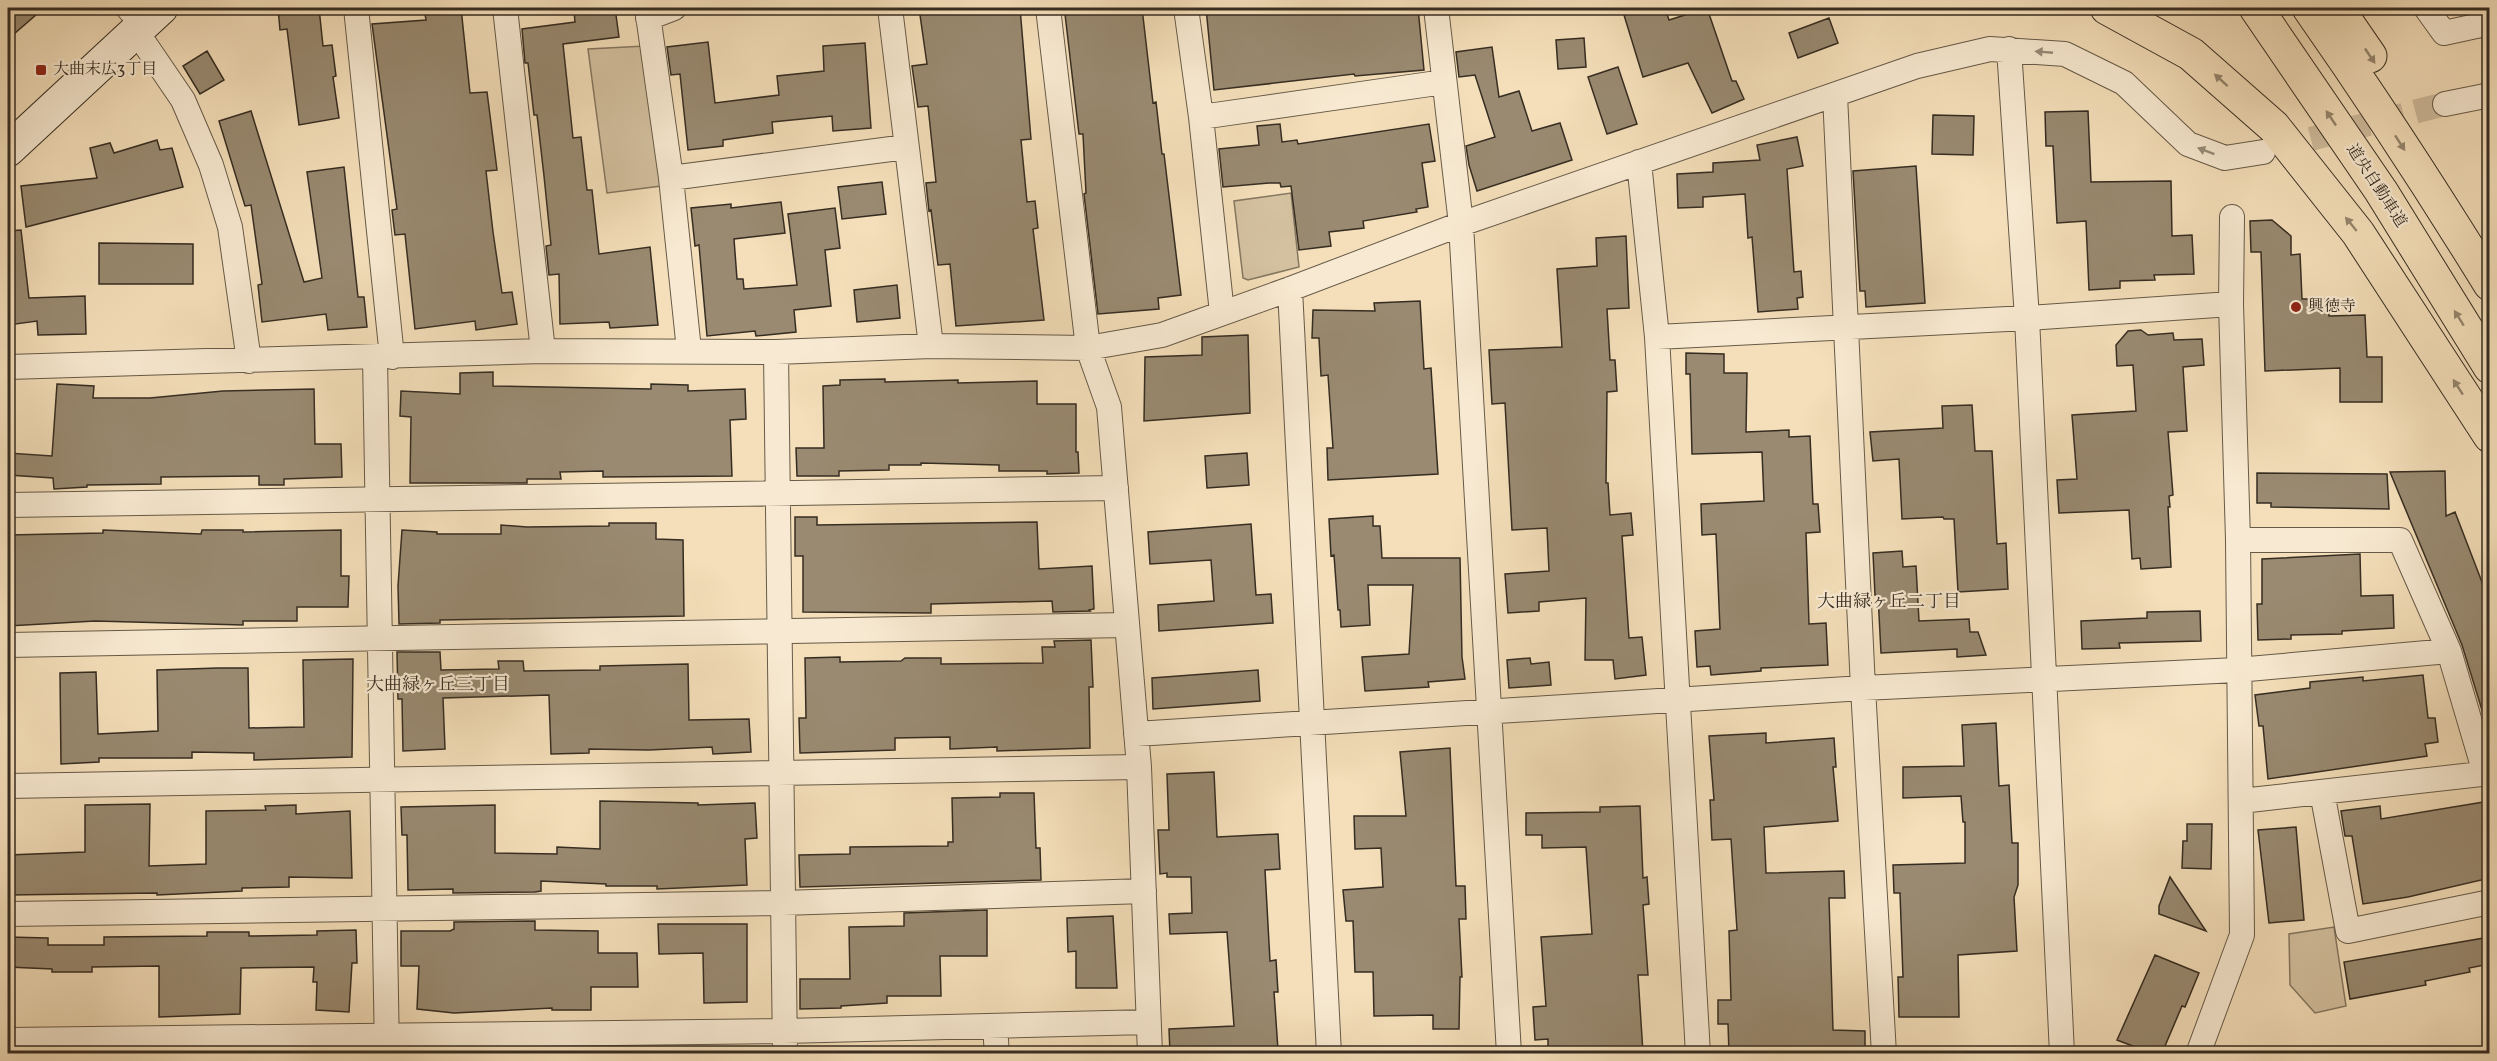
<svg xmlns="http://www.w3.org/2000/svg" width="2497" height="1061" viewBox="0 0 2497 1061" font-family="Vollkorn,'Noto Serif JP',serif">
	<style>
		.green { fill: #d4c1a0; stroke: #857761; stroke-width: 1.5 }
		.building { fill: #998a71; stroke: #362d22; stroke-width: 1.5 }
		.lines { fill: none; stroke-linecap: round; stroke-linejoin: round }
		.street-tunnel { stroke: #cebb9c; stroke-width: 24; stroke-dasharray: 24 12; stroke-linecap: butt }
		.street-casing { stroke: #665a48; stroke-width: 26 }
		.secondary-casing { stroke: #362d22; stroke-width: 35 }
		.highway-casing { stroke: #362d22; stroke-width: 35 }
		.street { stroke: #f8ead2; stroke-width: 24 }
		.secondary { stroke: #f8ead2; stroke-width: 33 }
		.highway { stroke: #f4dfba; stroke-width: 33 }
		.oneway { fill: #978c7a }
		.oneway2 { fill: #95866e }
		.poi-dot { fill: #8f2418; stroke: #f8ead2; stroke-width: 2 }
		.labels { text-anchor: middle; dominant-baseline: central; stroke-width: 4.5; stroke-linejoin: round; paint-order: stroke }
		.poi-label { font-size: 16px; fill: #362d22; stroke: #f8ead2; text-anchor: start }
		.street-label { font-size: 16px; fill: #362d22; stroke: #f8ead2 }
		.neighbourhood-label { font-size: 18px; fill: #362d22; stroke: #f8ead2 }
	</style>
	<rect width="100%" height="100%" fill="#f4dfba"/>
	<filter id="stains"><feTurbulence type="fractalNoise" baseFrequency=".00333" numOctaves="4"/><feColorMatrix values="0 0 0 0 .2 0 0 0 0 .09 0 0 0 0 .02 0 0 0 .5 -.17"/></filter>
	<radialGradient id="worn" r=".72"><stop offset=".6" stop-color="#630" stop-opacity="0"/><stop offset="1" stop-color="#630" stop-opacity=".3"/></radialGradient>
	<path class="green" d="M645 46 661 186 607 193 588 49Z
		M1291 193 1299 267 1248 280 1243 278 1234 201Z
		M2334 927 2346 1006 2315 1013 2290 985 2289 934Z"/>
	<path class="building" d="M8 8H44L8 39Z
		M278 8H319L323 46 332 45 336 76 333 77 339 118 299 125 287 29 280 30Z
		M424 8H461L470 93 487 92 497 170 486 171 493 232 502 293 512 292 517 324 476 330 475 321 415 329 405 234 395 235 392 210 397 209 372 24 426 20Z
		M605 8H615L619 37 563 44 573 138 581 137 587 190H592L599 254 650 247 658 325 610 328 609 322 560 324 559 274 549 275 546 246 551 245 544 176 537 115H534L528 63H525L522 29 575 22 574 11Z
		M919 8H1020L1031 139 1021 140 1027 202 1035 201 1038 228 1033 229 1044 320 956 326 950 264 938 265 931 210 929 211 926 183 936 182 928 106 918 107 912 66 927 64Z
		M1120 8H1142L1153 103 1156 102 1162 154H1164L1181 295 1158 298 1159 309 1098 314 1084 194 1086 193 1083 134H1079L1065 14Z
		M1206 8H1418L1424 70 1355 76 1354 74 1214 90Z
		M1647 8H1665L1669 20 1707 8 1732 81H1736L1744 99 1712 113 1688 63 1643 77 1624 15Z
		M1829 18 1838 43 1798 58 1789 33Z
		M1584 38 1586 67 1558 69 1556 40Z
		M708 42 715 103 779 95 777 76 824 71 823 46 865 43 871 128 833 131 832 116 772 122 773 133 723 140V146L688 150 680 74 671 75 667 47Z
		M1492 47 1499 97 1519 91 1532 131 1560 123 1572 160 1477 191 1469 165 1466 146 1495 137 1475 75 1459 77 1456 52Z
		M207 51 224 80 200 94 183 66Z
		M1618 67 1637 124 1607 134 1588 77Z
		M251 111 304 282 322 278 307 172 344 167 358 297H364L367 327 328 330 326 314 262 322 258 285 262 284 251 205 245 206 219 121Z
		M2088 111 2091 182 2171 181 2172 236 2192 235 2194 274 2154 275 2155 280 2120 281V288L2089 290 2086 221 2057 223 2053 146H2046L2045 112Z
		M1933 115 1974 116 1973 155 1932 154Z
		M1280 124 1282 142 1297 140 1298 144 1429 124 1435 161 1422 163 1428 207 1416 209 1417 212 1363 221 1364 228 1329 232 1331 246 1299 250 1291 186 1281 187 1280 183H1269L1223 187 1219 149 1259 145 1257 126Z
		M1797 137 1803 166 1787 169 1794 272 1801 271 1803 297 1797 298 1798 309 1758 312 1752 237 1748 238 1745 194 1703 197V207L1678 208 1677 174 1713 172V163L1760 160 1757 145Z
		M157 140 160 150 172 148 183 187 26 227 21 186 97 178 90 148 110 143 114 153Z
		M1916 166 1925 303 1866 307 1865 291H1860L1853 171Z
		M882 182 886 214 842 219 838 187Z
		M781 202 785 233 734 239 737 279H743L744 289 797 285 788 214 835 208 840 248 825 250 831 306 794 310 796 332 756 336 755 331 707 336 699 245 695 246 691 208 731 204V208Z
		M2272 220 2291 236V255L2300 254 2302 299H2328L2329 316 2365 315 2367 357H2382V402H2340V368L2265 371 2261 252H2251L2250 221Z
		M21 230 29 298 85 296 86 334 38 335 37 321 8 325V231Z
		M1626 236 1629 308 1607 309 1610 360H1615L1617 391 1607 392 1606 483H1608L1610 515 1631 513 1633 535 1622 536 1629 638 1642 637 1646 675 1615 679 1613 660H1585L1586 598 1539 602V611L1508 613 1505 574 1549 571 1547 528 1512 530 1505 403 1492 404 1489 350 1562 347 1557 269 1597 266 1596 238Z
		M99 243 193 244V284H99Z
		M897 285 900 318 857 322 854 290Z
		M1420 301 1424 369 1431 368 1438 474 1328 480 1327 448H1333L1328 375 1321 376 1319 338H1312L1313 310 1375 311 1374 303Z
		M2141 330 2148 335 2173 333 2174 340 2202 339 2204 365 2183 367 2187 431 2168 432 2173 495 2169 496 2170 507H2168L2171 567 2141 569 2140 558 2132 559 2129 510 2059 513 2057 480 2077 479 2072 415 2136 411 2133 365 2117 366 2116 345 2128 331Z
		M1248 335 1250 413 1144 421 1145 357 1202 355V337Z
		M1686 353 1724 354V373H1747L1746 432 1789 430V437L1810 436 1813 504H1818L1820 532 1806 533 1809 624 1826 623 1828 665 1761 668V671L1711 675 1710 666 1697 667 1695 631 1720 629 1716 534 1702 535 1701 504 1764 501 1762 452 1692 454 1690 374H1686Z
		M493 372V386L651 389V384L688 385V391L745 389 746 419 730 420 732 476 603 477V471L560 472 561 479H527V483H410L411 417 400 416 401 391 460 394V373Z
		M885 379V382L958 380V383L1037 381V404H1076V452H1078L1079 473 1047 474V471H999V465L921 463V465H889V470L839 471V476H797L796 448H824L823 386 840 385V380Z
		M57 384 94 386 93 398H150L223 391 314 389 315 444H341L342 477 284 479V485H259V476L161 477V484L87 485V487L54 489 53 478 8 475V453L52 456Z
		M1972 405 1975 451H1992L1997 544 2006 543 2008 589 1958 592 1954 519H1944L1943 517 1902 519 1899 459 1873 461 1870 432 1943 428 1942 406Z
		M1247 453 1249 485 1207 488 1205 456Z
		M2445 471 2446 516 2455 512 2490 603V722L2486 723 2462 645 2390 472Z
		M2257 473 2387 474 2389 509 2271 507V503H2257Z
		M1373 516V526H1380L1382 558H1460L1462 657 1465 679 1428 682 1429 687 1365 691 1362 657 1409 654 1413 585H1368L1370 625 1341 627 1340 610H1338L1334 555 1331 556 1329 519Z
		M795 517H817V525L1037 522 1039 569 1092 566 1094 609 1089 610 1090 611 1053 612 1052 601 931 604V613L803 612V556H795Z
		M609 523H656V539L683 540 684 616 440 620V623L399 624 398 586 402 530 437 532V534H501V525L527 527 609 526Z
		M1251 524 1256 595 1271 594 1273 623 1159 631 1158 605 1214 601 1211 560 1150 564 1148 532Z
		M103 530 201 534 202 530H243V532L341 530V576H349L348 607H297V621H243V625L95 621 8 626V535L103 533Z
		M1902 551 1903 567 1916 566 1919 621 1969 619 1970 632H1978L1986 655 1957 657V649L1881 653 1878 595H1875L1873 553Z
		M2360 554 2361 596 2393 595 2394 628 2342 631V634L2291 635V639L2258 640 2257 604H2262V559Z
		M2200 611 2201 641 2119 643 2120 648 2082 649 2081 621 2147 618V612Z
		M1091 640 1093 687H1089L1090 748 997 751V747L950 749V737L895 738V750L800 753 799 718H806L805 658 840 657V662L901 661 905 658H941V664L1043 663 1042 647H1055L1054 641Z
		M397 652H440L441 670 499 669 498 661H523L524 671 600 670V666L688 664 689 720 749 719 751 752 713 754 712 747 649 750 589 749V753L551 754 549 695 443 698 445 749 403 751 402 699H398Z
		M1530 658 1531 664 1549 662 1551 685 1509 688 1507 660Z
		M353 659 352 757 254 760V753L192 752V758H99V762L61 764 60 673 96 672 98 734 158 731 157 670 218 668H248L249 728 304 727 303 660Z
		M1258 670 1260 701 1153 709 1152 678Z
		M2423 675 2428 718H2435L2438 742 2425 744 2427 756 2268 779 2263 726H2259L2255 695 2310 688V682L2363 677V681Z
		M1996 723 1999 786 2009 785 2012 843H2018V885L2014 897 2017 951 1958 955 1959 1017H1899L1898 977H1903L1900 893H1894L1893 865 1965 863V822H1963L1961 796 1903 798V767L1964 766 1962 725Z
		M1766 733V743L1834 738 1836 767H1833L1838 821 1764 827 1766 873 1844 871 1845 898H1829L1833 1030 1865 1031V1053H1729L1728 1024H1718V1000H1731L1729 931 1737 930 1731 839 1712 840 1710 800H1714L1709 736Z
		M1450 748 1456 886H1465L1466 919H1459L1462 977H1460L1459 1029H1433V1015L1374 1016 1373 972H1355L1353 921H1346L1343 890 1383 887 1381 848 1355 849 1354 816H1406L1400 752Z
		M1214 772 1217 837 1278 834 1280 869 1265 870 1270 961 1276 960 1278 992H1274L1278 1050 1170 1053 1169 1029 1234 1026 1227 932 1170 934 1169 914 1192 913 1191 877H1167V873L1160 874 1158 830H1169L1167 774Z
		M1000 793H1034L1036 848H1040L1041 880 800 887 799 855 850 854V847L948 846V842H953L952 798 1000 797Z
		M600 801 698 803V805L755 803 757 838 745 839 747 885 657 889V886H606V884L541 881V891L535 892 453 893V889L408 890 407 835H402L401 807 495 805V853L557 854V847L600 849Z
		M2490 801V878L2408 897 2363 904 2352 836H2345L2341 811 2380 806 2381 819Z
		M150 804 149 866 206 864V811L266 810 265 806 296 805V814L350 811 352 878 289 877V887L242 888V891L157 895V893L8 895V855L85 852V805Z
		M1640 806 1643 878 1647 877 1649 904 1643 905 1648 975H1638L1643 1053H1548V1039L1535 1040 1533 1007 1546 1006 1541 937 1592 934 1586 847 1542 848V835H1526V813L1600 812V807Z
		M2187 824H2212L2211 869 2182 868 2183 841H2187Z
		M2296 827 2304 920 2269 923 2258 830Z
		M2170 877 2206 931 2159 914V906Z
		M987 910V956H940L941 996H887V1003L841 1006V1008L800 1009V979H850L849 927 904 926V913Z
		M1113 916 1117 988H1076V951L1068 952 1067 918Z
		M535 921V930L598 931V953H637L638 987H591V1010H552V1008L454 1013 417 1009 419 966H401V931H450L454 929V922Z
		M658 924H747V1002L704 1003 703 953 659 954Z
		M356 930 357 963H352L349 1012 316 1010 317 982H313L314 967 241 968 240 1014 159 1017V966L92 967V972H52V969L8 967V937L48 938V945H104V937L207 936V932H249V936L317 935V931Z
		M2490 937V964L2469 968 2470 972 2425 981 2426 985 2350 999 2344 962Z
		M2155 955 2199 973 2185 1007 2182 1006 2162 1053H2151L2117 1040Z"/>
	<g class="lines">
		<path class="street-tunnel" d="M2276 148 2445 104"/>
		<g class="street-casing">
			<path id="street" d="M128 8 143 25
				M356 8 392 357
				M505 8 543 351
				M647 8 671 178 689 350
				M890 8 931 346
				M1048 8 1088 348 1109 407 1139 767 1150 1054
				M1186 8 1201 117 1222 313
				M1436 8 1461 224 1509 1054
				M2426 8 2444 33 2490 23
				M648 18 674 8
				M136 31 183 100 211 165 230 227 249 361
				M2009 49 2027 318 2062 1054
				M1835 95 1863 688 1884 1054
				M2445 104 2490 95
				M1201 117 1444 82
				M1639 162 1657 337 1698 1054
				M671 178 906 147
				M1290 289 1329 1054
				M1657 337 2027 318 2231 304
				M776 352 785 1054
				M375 357 387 1054
				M8 367 543 351 776 352 931 346 1088 348 1162 335 1290 289 1461 224 1917 66 1990 49 2065 54 2124 83 2188 144 2225 158 2263 152
				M8 505 1116 488
				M2238 540H2400L2449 651 2485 773
				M8 645 1126 625
				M1136 734 1863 688 2237 670 2449 651
				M8 786 1139 767
				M2322 792 2348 931 2490 902
				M2241 801 2490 773
				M8 914 783 903 1144 891
				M995 1027 997 1054
				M8 1040 784 1031 1148 1022
				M2198 1054 2242 935 2238 540 2231 304 2232 217"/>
		</g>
		<g class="secondary-casing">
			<path id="secondary" d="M8 150 161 8"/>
		</g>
		<g class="highway-casing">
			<path id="highway" d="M2107 8 2191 54 2274 127 2358 233 2490 436
				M2256 8 2381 191 2490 367
				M2309 8C2372 98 2432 190 2490 284
				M2337 8 2370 56"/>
		</g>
		<use href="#street" class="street"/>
		<use href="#secondary" class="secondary"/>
		<use href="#highway" class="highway"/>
	</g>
	<defs><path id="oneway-solid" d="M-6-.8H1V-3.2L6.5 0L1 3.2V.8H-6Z" transform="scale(1.5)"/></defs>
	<g class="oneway">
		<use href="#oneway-solid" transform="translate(2044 52) rotate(-175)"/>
		<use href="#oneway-solid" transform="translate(2206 151) rotate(-159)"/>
	</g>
	<g class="oneway2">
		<use href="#oneway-solid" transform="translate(2370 56) rotate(56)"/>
		<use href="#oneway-solid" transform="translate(2221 80) rotate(-138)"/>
		<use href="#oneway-solid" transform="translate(2331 118) rotate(-124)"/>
		<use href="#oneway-solid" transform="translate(2400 143) rotate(57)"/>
		<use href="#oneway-solid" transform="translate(2351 224) rotate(-129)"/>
		<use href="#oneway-solid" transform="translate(2459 318) rotate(-122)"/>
		<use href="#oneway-solid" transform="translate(2458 387) rotate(-123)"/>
	</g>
	<g class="poi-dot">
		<rect x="35" y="64" width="12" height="12" rx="3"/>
		<circle cx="2296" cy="307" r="6"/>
	</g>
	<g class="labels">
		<g class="poi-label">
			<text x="53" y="70">大曲末広3丁目</text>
			<text x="2308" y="307">興徳寺</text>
		</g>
		<g class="street-label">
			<text transform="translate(2376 186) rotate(57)">道央自動車道</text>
		</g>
		<g class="neighbourhood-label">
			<text x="1889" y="602">大曲緑ヶ丘二丁目</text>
			<text x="438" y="685">大曲緑ヶ丘三丁目</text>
		</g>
	</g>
	<rect width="2497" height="1061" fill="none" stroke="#f4dfba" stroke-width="30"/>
	<rect x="9" y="9" width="2479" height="1043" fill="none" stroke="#362d22" stroke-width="3"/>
	<rect x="15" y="15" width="2467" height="1031" fill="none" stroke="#362d22" stroke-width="1.5"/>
	<rect width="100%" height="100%" filter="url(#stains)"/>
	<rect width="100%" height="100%" fill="url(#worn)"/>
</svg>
